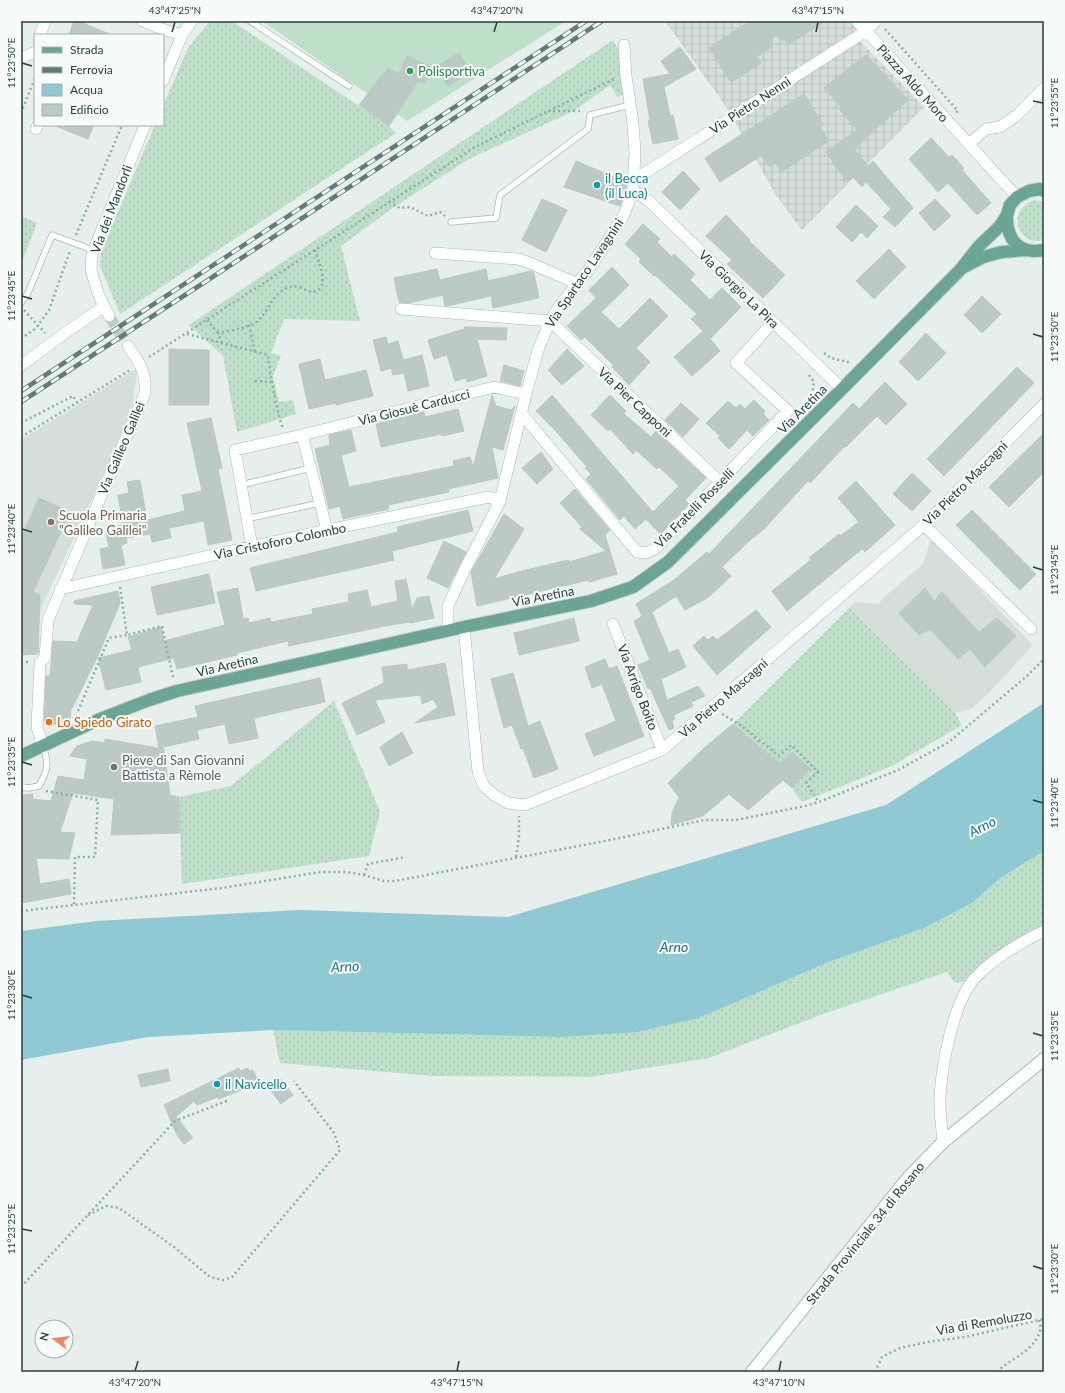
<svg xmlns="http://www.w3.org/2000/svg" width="1065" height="1393" viewBox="0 0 1065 1393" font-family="Lato,sans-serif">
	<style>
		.built { fill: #d4dfda }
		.industrial { fill: url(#industrial-grid) }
		.grass { fill: url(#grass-dots) }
		.garden { fill: #bfe0c8 }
		.water { fill: #8ec9d4 }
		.building { fill: #bbcac4; stroke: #b8c9c2 }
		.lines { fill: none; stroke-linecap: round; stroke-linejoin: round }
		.minor-tunnel { stroke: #bfccc8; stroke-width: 11; stroke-dasharray: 11 5.5; stroke-linecap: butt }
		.service-casing { stroke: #a8b8b2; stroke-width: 7 }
		.minor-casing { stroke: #a8b8b2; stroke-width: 12 }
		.secondary-casing { stroke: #a4bbb3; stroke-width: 14 }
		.primary-casing { stroke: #c2cac8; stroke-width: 14 }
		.path { stroke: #86b3a5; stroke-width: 2.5; stroke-dasharray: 2 3; stroke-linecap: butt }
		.service { stroke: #fff; stroke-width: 5.5 }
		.minor { stroke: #fff; stroke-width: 11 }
		.secondary { stroke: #fff; stroke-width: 12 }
		.primary { stroke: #6aa596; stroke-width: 12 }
		.rail-casing { stroke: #5f7d75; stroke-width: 4.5 }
		.rail { stroke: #f7fbf9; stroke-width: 3; stroke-dasharray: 9; stroke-linecap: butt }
		.ticks { fill: none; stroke: #24423a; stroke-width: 1.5 }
		.leisure-dot { fill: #2e9e5b; stroke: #f7fbf9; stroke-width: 1.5 }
		.culture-dot { fill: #0f9aa8; stroke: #f7fbf9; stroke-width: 1.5 }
		.education-dot { fill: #8d6e63; stroke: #f7fbf9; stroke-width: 1.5 }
		.food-dot { fill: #e8710a; stroke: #f7fbf9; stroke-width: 1.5 }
		.worship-dot { fill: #6b7280; stroke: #f7fbf9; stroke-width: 1.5 }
		.labels { text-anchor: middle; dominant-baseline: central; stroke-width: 4; stroke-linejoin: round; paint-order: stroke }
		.leisure-label { font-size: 13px; fill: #27864d; stroke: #f7fbf9; text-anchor: start }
		.street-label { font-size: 13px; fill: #24423a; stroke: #f7fbf9 }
		.culture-label { font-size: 13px; fill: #0d838f; stroke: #f7fbf9; text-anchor: start }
		.education-label { font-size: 13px; fill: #785e54; stroke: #f7fbf9; text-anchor: start }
		.food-label { font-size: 13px; fill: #c56008; stroke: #f7fbf9; text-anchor: start }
		.worship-label { font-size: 13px; fill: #5b616d; stroke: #f7fbf9; text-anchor: start }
		.water-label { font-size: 14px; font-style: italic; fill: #1c6f80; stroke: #f7fbf9 }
		.neatline { fill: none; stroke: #24423a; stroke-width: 1.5 }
		.ticks-label { font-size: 10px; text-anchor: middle; fill: #24423a }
	</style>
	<defs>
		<pattern id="industrial-grid" width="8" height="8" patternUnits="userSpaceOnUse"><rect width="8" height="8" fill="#d4dfda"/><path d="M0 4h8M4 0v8" fill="none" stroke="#b6c1bc"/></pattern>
		<pattern id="grass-dots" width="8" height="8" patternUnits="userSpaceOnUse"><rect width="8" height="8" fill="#bfe0c8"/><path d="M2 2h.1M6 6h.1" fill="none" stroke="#a4c1ad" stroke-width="1.8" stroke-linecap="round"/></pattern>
	</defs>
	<rect width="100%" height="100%" fill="#e6efeb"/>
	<path class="built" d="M135 369 137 373 131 415 43 604 39 617 21 614V440Z
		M931 539 1033 645 989 693 971 709 955 713 849 608 855 602 879 604 883 598 923 564Z"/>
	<path class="industrial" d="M665 21H863L853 34 924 107 802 230 775 194 729 111Z"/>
	<path class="grass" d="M210 21H232L389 126 396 133 120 314 100 266 101 252 155 125H163V106L188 48Z
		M613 40 618 48 624 95 617 97 610 85 574 111 469 159 394 207 341 246 360 321 284 319 271 353 281 356 273 376 279 402 293 400 296 414 237 432 223 356 189 325Z
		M1036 200 1044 202V240C1017 248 1005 207 1036 200Z
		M21 216 37 223 21 264Z
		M849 608 955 713 962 725 892 766 802 802 791 787 809 769 792 753 779 764 733 724Z
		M334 701 380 812 369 856 182 884 179 797 231 786Z
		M1044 852V931L973 980 955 983 947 972 823 1014 709 1058 591 1077 433 1076 280 1063 273 1030 560 1037 826 963 924 928 970 904 1002 877 1039 854Z"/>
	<path class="garden" d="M262 21H566L407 121Z"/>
	<path class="water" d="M1044 703V852L1039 854 1002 877 970 904 924 928 826 963 698 1018 637 1032 560 1037 273 1030 148 1037 21 1060V931L96 921 300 910 508 917 886 805Z"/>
	<path class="building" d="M74 21H78L112 35H69Z
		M750 21H825L788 45 784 39 782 41 776 35 770 40 773 46 756 57 761 63 731 82 709 48Z
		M680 47 696 69 664 87 670 116 673 115 678 139 653 144 648 121 650 120 643 79 670 74 661 61Z
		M459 53 471 72 448 86 436 67Z
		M866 55 908 100 854 149 868 166 873 161 913 208 895 227 883 217 891 209 866 182 862 187 853 177 847 182 826 152 857 130 839 109 841 107 824 88Z
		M407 56 431 67 424 84 418 81 389 126 359 105 388 68 399 74Z
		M804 94 823 125 820 127 829 141 781 172 775 162 769 166 762 155 720 182 705 158Z
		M53 125H94L88 139Z
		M931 138 949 157 952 155 964 168 962 170 991 203 977 215 948 183 938 192 909 159Z
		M576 161 626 182V189L620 206 564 187Z
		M683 171 700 189 680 210 662 192Z
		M542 199 567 210 546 252 522 240Z
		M935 199 951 216 934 231 919 213Z
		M856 205 878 226 867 238 861 232 852 242 836 227Z
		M726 215 750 240 749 241 785 275 763 298 727 264 732 260 706 236Z
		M643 224 660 239 657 242 672 257 674 254 695 274 690 280 710 300 722 288 741 307 710 339 720 351 692 376 674 357 703 331 691 319 697 314 655 275 654 276 639 262 641 259 625 244Z
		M889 249 906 267 874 299 856 281Z
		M612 267 629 285 601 312 619 329 650 298 668 316 636 348 650 362 629 385 612 367 613 365 585 337 581 340 567 326 596 298 589 290Z
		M437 269 440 280 486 269 488 281 531 271 534 273 539 298 493 308 491 296 447 306H445L443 295 408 303 399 302 394 278Z
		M982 296 1001 314 982 333 964 315Z
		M464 327 507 328 506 340 477 339 487 376 467 382 466 378 455 381 447 355 434 359 428 340 464 329Z
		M926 333 946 353 918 381 899 362Z
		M386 337 388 344 398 341 403 360 422 355 429 386 408 391 404 373 393 375 391 368 381 371 373 340Z
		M169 349 209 350V405H169Z
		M567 349 584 366 562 385 548 370Z
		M320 359 325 380 366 370 373 396 336 405V403L309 409 299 364Z
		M504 365 524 371 520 386 500 381Z
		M1017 367 1034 383 944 476 927 459Z
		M885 382 907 404 886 425 877 416 846 447 845 446 810 483 808 481 764 529 748 542 722 567 731 576 709 597 685 610 676 596 652 612 669 653 678 649 686 667 661 679 667 700 698 686 705 696 691 702 693 706 674 715 675 719 672 721 674 728 669 730 650 688 648 689 638 665 650 660 634 621 642 616 636 604 674 580 707 552 709 554 853 403 859 409Z
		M492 395 496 406 511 410 515 406 503 450 492 447 498 478 448 489 449 492 388 505 389 509 343 519 340 506 329 509 315 449 330 445 329 435 351 430 356 451 341 455 349 487 454 466 453 461 470 457 473 467Z
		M552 395 653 512 679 486 659 467 657 469 636 450 633 454 610 429 608 431 591 415 610 395 626 411 624 414 651 437 656 431 706 478 685 500 689 504 660 534 646 519 635 529 624 516 620 520 586 479 591 474 585 468 587 467 555 430 536 411Z
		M754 400 765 411 763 414 769 420 753 436 747 430 729 449 718 438 720 436 706 423 728 401 736 408 740 404 745 409Z
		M681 403 699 419 683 437 665 420Z
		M458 409 464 431 442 436 441 434 381 447 376 424 424 412 425 417Z
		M211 418 222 468 218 469 232 540 208 545 204 521 169 528 171 538 152 542 150 534 126 538 127 543 121 545 125 565 103 569 100 549 109 547 105 529 123 525 118 495 129 493 127 482 140 480 147 520 185 511 182 495 202 491 187 423Z
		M1044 433V472L1009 507 989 487Z
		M541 452 553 469 537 484 522 468Z
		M912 473 931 491 912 511 893 494Z
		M856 481 895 525 865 552 862 549 787 611 772 591 811 560 809 558 839 534 840 536 859 522 838 498Z
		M575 489 610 530 605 535 617 574 589 582V580L477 606 471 572 504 514 524 529 494 579 518 572 568 560 569 562 606 551 580 529 582 527 560 503Z
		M39 498 70 512 33 592 40 595 38 654 21 655V538Z
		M468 510 473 531 392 551 394 560 256 591 250 568 398 532 397 527Z
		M972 510 1036 574 1020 590 956 525Z
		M444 541 466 552 448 588 427 578Z
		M209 574 215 603 157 615 151 587Z
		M406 579 412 609 417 598 429 596 434 618 410 623 409 622 385 626 289 646 288 641 237 653V655L177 669 174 658 138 667 141 682 106 690 98 658 132 650 128 637 161 627 164 641 225 625 217 592 238 588 243 619 248 618 249 623 270 618 271 622 313 614 312 609 349 602 348 594 367 590 371 607 398 601 395 581Z
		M925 588 934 601 942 592 979 632 997 618 1016 636 985 667 970 649 958 659 930 629 919 635 899 613Z
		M118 591 120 603 97 658 71 710 70 719 56 724 44 723 46 676H50L53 641 77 642 93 605 74 604V601Z
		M756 610 771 627 717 675 693 646 704 636 708 640 713 636 717 640Z
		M574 618 579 641 519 655 514 633Z
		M605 659 609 669 617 666 644 736 594 756 585 734 616 721 602 684 592 688 585 667Z
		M445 663 455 715 415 723 438 707 433 699 422 704 421 695 375 700 385 722 357 735 342 703 384 683 382 667 407 664V670Z
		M513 673 528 726 540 721 558 769 534 778 523 748 521 749 512 725 504 728 491 679Z
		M320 678 325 702 254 718 258 738 229 744 225 724 197 730 199 739 159 748 155 726 198 717 195 706Z
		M733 724 779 764 792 752 810 769 791 787 783 780 748 810 729 794 703 816 671 825 672 813 679 797 668 783 703 749Z
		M402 732 413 753 389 766 380 747Z
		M105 739 164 749 170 795 179 797 180 833 111 835 114 799 73 793 60 832 75 833 69 859 36 858 40 884 69 879 71 894 21 903V857L23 835 21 834V795L33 794 32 799 51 801 58 776 84 780 87 759 70 756 77 746 92 741 105 743Z
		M239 1068 240 1071 248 1068 249 1071 253 1070 259 1083 219 1099 218 1097 197 1105 194 1101 176 1117 193 1138 184 1144 177 1135 164 1105Z
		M168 1069 170 1081 141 1087 138 1075Z
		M281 1079 293 1095 281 1104 269 1088Z"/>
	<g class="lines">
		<path class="minor-tunnel" d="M109 316 128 346"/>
		<g class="service-casing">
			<path id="service" d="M250 21 349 86
				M451 222 496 218 500 195 588 129 590 115 630 105
				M21 303 28 293 52 235 93 250
				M241 485 311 468
				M246 519 320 503
				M21 787 29 788 39 786C48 770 49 764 43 746"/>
		</g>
		<g class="minor-casing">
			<path id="minor" d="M142 21 162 29 182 35
				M857 21 1017 197
				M40 35 45 21
				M21 58 35 52
				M163 81 182 35 192 21
				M36 129 38 125
				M969 144 986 129 1000 127 1017 115 1044 88
				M634 180 866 31 876 21
				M633 190 649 201 842 389
				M435 253 518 259 530 263 578 284
				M401 309 550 321 720 482
				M109 316 99 296 91 270 92 254 145 125
				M21 366C48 345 75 325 104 307
				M521 413 637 552 646 553 655 549 788 411 736 363 773 322
				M302 435 494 387 526 394
				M924 525 1031 629
				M252 547 235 450 302 435 327 530
				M60 589 327 530 489 497 500 501
				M613 624 662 750
				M464 627 478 772 484 786 494 795 508 803 525 805 662 750 924 525 1044 404
				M448 630V606L464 571 500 501 526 394 538 350 550 321 558 308 589 269 606 243 624 215 633 190 635 152 633 123 626 76 624 45
				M43 746 37 727 40 663 45 657 48 620 145 393C146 370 140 364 128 346
				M943 1142C942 1127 939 1111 940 1096 942 1065 953 1003 974 979 993 958 1019 943 1044 931"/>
		</g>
		<g class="secondary-casing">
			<path id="secondary" d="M752 1372 908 1178 943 1142 1044 1059"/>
		</g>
		<g class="primary-casing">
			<path id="primary" d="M1007 215C1006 239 1019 255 1044 250
				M966 266 983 257 1002 252 1026 250
				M21 756 100 719 149 700 177 691 464 627 591 601 633 587 668 562 842 389 961 269 979 246 1000 226 1007 215 1010 205 1017 197 1029 191 1040 189 1044 191"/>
		</g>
		<path class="path" d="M885 29 958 111 955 113
			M548 111H580L583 112
			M21 113 35 78
			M389 202 400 208 410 207 428 216 440 212 445 216
			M76 235 122 125
			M24 310 45 333
			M207 320 218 333
			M249 325 255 352
			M187 334 268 355C271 380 275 404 283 429
			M21 339 36 328 49 310 70 251
			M222 343 218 333C228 331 249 328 256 322 269 312 271 295 287 288 301 281 311 299 320 288 327 281 318 260 315 250
			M824 353 831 358 848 362 851 361
			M149 357 475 147 616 78
			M809 375 814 382 811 402
			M255 381 271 382
			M21 423 73 396 76 402
			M21 437 130 370
			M120 587 127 635 162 626 173 677
			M21 662H28
			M78 711 109 638 127 635
			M722 714 742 726 779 756 791 745 818 772 806 783 819 802
			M46 791 98 800 95 857H75L74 904
			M516 857 519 837V816
			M364 875 368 864 406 857
			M21 911 222 888 320 872H346L364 875 384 881H395L610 840 704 820H736L805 806 819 802 898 770 949 742 1027 676 1044 659
			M88 1215 106 1206 119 1208 174 1247 210 1277 223 1280 232 1277 340 1150 334 1133 294 1081
			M21 1287 175 1121 229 1100
			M875 1372 882 1357 900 1348 927 1342 965 1337 1044 1319
			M997 1372C1013 1356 1034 1353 1041 1328L1039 1320"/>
		<use href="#service" class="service"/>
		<use href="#minor" class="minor"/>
		<use href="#secondary" class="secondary"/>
		<use href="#primary" class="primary"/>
		<g class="rail-casing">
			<path id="rail" d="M21 391 586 21
				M21 402 208 280 602 21"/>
		</g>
		<use href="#rail" class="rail"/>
	</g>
	<path class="ticks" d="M172 32 175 22M494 32 497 22M816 32 818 22M22 63 32 66M1033 101 1043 103M22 296 32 299M1033 334 1043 337M22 529 32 532M1033 567 1043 570M22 762 32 765M1033 800 1043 803M22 995 32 998M1033 1033 1043 1036M22 1229 32 1231M1033 1266 1043 1269M135 1371 138 1361M457 1371 459 1361M779 1371 781 1361"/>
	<circle class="leisure-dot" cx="410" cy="71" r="4"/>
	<g class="culture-dot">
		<circle cx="597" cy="185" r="4"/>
		<circle cx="217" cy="1084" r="4"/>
	</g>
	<circle class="education-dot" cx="51" cy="522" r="4"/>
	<circle class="food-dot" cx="49" cy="722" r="4"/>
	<circle class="worship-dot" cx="114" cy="767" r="4"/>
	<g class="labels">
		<g class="leisure-label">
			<text x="418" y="71">Polisportiva</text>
		</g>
		<g class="street-label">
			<text transform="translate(913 83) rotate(48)">Piazza Aldo Moro</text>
			<text transform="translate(750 105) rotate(-33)">Via Pietro Nenni</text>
			<text transform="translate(111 209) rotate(-69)">Via dei Mandorli</text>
			<text transform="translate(584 273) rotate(-56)">Via Spartaco Lavagnini</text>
			<text transform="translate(739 289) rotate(44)">Via Giorgio La Pira</text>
			<text transform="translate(635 402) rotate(43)">Via Pier Capponi</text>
			<text transform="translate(414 407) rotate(-14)">Via Giosuè Carducci</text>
			<text transform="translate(802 409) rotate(-45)">Via Aretina</text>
			<text transform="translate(121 448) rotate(-67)">Via Galileo Galilei</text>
			<text transform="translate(965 483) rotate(-45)">Via Pietro Mascagni</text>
			<text transform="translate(694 508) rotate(-45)">Via Fratelli Rosselli</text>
			<text transform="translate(280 541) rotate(-12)">Via Cristoforo Colombo</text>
			<text transform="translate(543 596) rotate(-11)">Via Aretina</text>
			<text transform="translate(227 665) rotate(-13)">Via Aretina</text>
			<text transform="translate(638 687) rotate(69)">Via Arrigo Boito</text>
			<text transform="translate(723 698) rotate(-41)">Via Pietro Mascagni</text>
			<text transform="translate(865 1233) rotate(-51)">Strada Provinciale 34 di Rosano</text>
			<text transform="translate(984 1322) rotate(-10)">Via di Remoluzzo</text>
		</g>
		<g class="culture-label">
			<text x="605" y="178">il Becca<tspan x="605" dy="15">(il Luca)</tspan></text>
			<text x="225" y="1084">il Navicello</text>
		</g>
		<g class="education-label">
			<text x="59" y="515">Scuola Primaria<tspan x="59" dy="15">"Galileo Galilei"</tspan></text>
		</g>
		<g class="food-label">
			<text x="57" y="722">Lo Spiedo Girato</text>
		</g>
		<g class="worship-label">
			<text x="122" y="760">Pieve di San Giovanni<tspan x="122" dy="15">Battista a Rèmole</tspan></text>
		</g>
		<g class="water-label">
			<text transform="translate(982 826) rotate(-27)">Arno</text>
			<text x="674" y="946">Arno</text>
			<text transform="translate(345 966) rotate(-3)">Arno</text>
		</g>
	</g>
	<rect width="1065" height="1393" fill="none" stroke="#f7fbf9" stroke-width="44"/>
	<rect x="34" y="34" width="130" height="92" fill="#f7fbf9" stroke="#a3b1ad"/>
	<rect x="42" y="47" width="20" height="6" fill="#6aa596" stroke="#a3b1ad"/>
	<text x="70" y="54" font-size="12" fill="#24423a">Strada</text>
	<rect x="42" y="67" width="20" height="6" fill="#5f7d75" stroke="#a3b1ad"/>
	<text x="70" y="74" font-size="12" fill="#24423a">Ferrovia</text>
	<rect x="42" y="84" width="20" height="12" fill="#8ec9d4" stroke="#a3b1ad"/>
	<text x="70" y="94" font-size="12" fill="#24423a">Acqua</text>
	<rect x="42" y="104" width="20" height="12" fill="#bbcac4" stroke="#a3b1ad"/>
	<text x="70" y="114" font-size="12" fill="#24423a">Edificio</text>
	<g transform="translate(54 1339) rotate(285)"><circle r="19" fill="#f7fbf9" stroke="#a3b1ad"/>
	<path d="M0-3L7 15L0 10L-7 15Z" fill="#f4845f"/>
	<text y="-6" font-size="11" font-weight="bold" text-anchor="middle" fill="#24423a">N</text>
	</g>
	<rect x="22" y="22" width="1021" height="1349" class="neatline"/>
	<g class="ticks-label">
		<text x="175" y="14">43°47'25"N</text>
		<text x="497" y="14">43°47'20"N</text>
		<text x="818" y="14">43°47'15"N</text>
		<text transform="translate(11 63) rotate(-90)" y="4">11°23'50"E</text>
		<text transform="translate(1054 103) rotate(-90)" y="4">11°23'55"E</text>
		<text transform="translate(11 296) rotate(-90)" y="4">11°23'45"E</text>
		<text transform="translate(1054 337) rotate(-90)" y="4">11°23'50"E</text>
		<text transform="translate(11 529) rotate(-90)" y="4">11°23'40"E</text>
		<text transform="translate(1054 570) rotate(-90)" y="4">11°23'45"E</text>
		<text transform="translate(11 762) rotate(-90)" y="4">11°23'35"E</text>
		<text transform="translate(1054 803) rotate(-90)" y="4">11°23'40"E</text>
		<text transform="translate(11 995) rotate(-90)" y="4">11°23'30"E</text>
		<text transform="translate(1054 1036) rotate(-90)" y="4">11°23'35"E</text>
		<text transform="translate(11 1229) rotate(-90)" y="4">11°23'25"E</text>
		<text transform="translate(1054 1269) rotate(-90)" y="4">11°23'30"E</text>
		<text x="135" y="1386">43°47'20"N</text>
		<text x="457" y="1386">43°47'15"N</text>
		<text x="779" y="1386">43°47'10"N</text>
	</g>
</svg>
